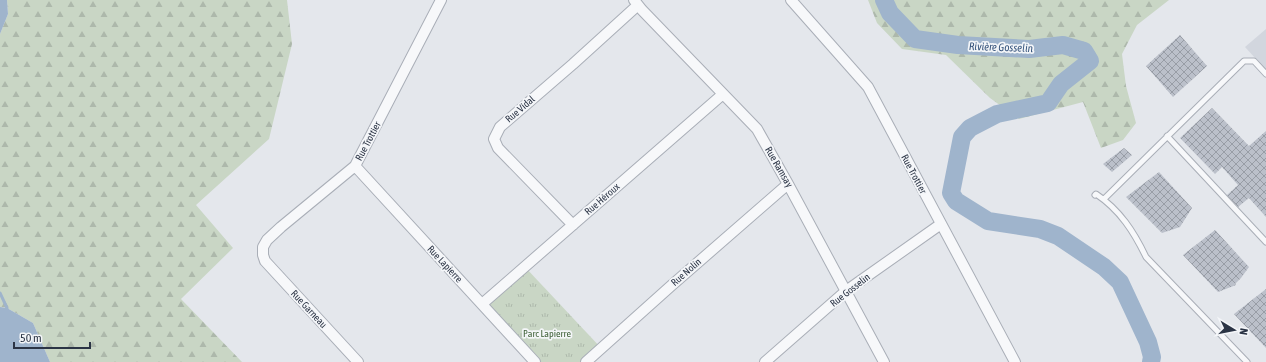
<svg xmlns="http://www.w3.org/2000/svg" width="1266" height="362" viewBox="0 0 1266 362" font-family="'Asap Condensed',sans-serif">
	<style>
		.built { fill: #d2d6de }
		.forest { fill: url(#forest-firs) }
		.park { fill: url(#park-tufts) }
		.water { fill: #9fb4cc }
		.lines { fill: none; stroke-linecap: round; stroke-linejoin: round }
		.stream { stroke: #9fb4cc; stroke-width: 3 }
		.river { stroke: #9fb4cc; stroke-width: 18 }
		.building { fill: url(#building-cross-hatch) }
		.service-casing { stroke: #a9aeb7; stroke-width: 7 }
		.minor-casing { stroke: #a9aeb7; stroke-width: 12 }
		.service { stroke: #f7f8fa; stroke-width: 5 }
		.minor { stroke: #f7f8fa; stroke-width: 10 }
		.labels { text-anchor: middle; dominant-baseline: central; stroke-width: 3.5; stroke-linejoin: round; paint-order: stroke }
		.street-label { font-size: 10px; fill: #2b3445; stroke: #f4f6f9 }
		.park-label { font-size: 10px; fill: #3f6138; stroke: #f4f6f9 }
		.water-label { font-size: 11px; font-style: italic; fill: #34527a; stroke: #f4f6f9 }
	</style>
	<defs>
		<pattern id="forest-firs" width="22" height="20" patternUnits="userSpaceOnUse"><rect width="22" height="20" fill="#c9d6c5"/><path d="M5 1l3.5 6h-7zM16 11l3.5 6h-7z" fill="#adb8ab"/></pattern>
		<pattern id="park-tufts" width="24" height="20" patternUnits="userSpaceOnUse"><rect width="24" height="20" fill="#c9d6c5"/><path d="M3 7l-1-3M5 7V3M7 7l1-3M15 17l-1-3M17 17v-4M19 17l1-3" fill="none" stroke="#adb8ab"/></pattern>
		<pattern id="building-cross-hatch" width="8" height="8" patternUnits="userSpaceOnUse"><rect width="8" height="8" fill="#bbc0ca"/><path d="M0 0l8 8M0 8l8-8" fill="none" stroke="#989da6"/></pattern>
	</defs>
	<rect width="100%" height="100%" fill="#e4e7ec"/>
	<path class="built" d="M1266 29V70L1245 47Z"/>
	<path class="forest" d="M7 0H287L292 44 269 139 196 205 233 248 181 299 242 362H50L33 323 7 308 0 307V34L8 14Z
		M868 0H1169L1137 25 1122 54 1126 86 1136 123 1123 140 1101 148 1083 102 1019 119 990 98 946 55 902 49 877 23Z"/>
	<path class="park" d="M525 267 602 349 587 362H535L482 304Z"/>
	<path class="water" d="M0 0H7L8 14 0 34Z
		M0 307 7 308 33 323 50 362H0Z"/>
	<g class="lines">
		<path class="stream" d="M0 293 7 308"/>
		<path class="river" d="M884 0 890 13 915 39 958 45 1029 49 1063 45 1084 51 1090 61 1061 84 1048 103 997 114 970 128 962 137 951 193 956 201 988 221 1040 229 1058 236 1104 267 1120 282 1148 342 1152 357 1151 362"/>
	</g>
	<path class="building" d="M1180 35 1207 66 1173 97 1146 66Z
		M1212 108 1249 146 1266 131V217L1249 198 1238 207 1227 195 1238 185 1222 167 1215 174 1180 138Z
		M1124 148 1132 155 1112 172 1103 164Z
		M1159 172 1192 208 1180 227 1162 233 1126 197Z
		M1215 230 1249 267 1241 278 1235 284 1236 285 1218 292 1183 255Z
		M1266 289V348L1234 314Z"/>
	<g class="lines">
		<g class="service-casing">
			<path id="service" d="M1167 136 1266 242
				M1095 195 1096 194C1120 210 1134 232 1146 257L1247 362
				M1104 199 1244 61H1254L1266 74"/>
		</g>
		<g class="minor-casing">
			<path id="minor" d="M634 0 642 10 757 129 788 184 884 362
				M791 0 868 87 1015 362
				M355 166 535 362
				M573 225 498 148 494 139 500 127 573 64 638 5
				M482 304 723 94
				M358 362 265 261 263 255V247L267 240 281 227 355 166 441 0
				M586 362 672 285 788 184
				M765 362 846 291 941 224"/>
		</g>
		<use href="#service" class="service"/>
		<use href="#minor" class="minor"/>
	</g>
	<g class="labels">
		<g class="street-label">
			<text transform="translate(520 109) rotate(-41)">Rue Vidal</text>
			<text transform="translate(368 141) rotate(-62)">Rue Trottier</text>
			<text transform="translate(779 167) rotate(60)">Rue Ramsay</text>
			<text transform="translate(914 174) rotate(62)">Rue Trottier</text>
			<text transform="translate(602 199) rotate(-41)">Rue Héroux</text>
			<text transform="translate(445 264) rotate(47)">Rue Lapierre</text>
			<text transform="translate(686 272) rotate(-41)">Rue Nolin</text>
			<text transform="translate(850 290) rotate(-38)">Rue Gosselin</text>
			<text transform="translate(309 309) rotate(47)">Rue Garneau</text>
		</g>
		<g class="park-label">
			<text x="547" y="333">Parc Lapierre</text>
		</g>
		<g class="water-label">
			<text transform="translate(1001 47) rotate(2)">Rivière Gosselin</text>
		</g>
	</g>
	<g transform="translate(1234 330) rotate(100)" stroke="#f4f6f9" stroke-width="3" paint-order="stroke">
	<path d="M0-3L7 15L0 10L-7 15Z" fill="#2b3445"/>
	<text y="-6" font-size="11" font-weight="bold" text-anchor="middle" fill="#2b3445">N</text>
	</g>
	<path d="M14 342v6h76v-6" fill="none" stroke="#2b3445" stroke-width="2"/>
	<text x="20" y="342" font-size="12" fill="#2b3445" stroke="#f4f6f9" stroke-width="3" paint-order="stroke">50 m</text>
</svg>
